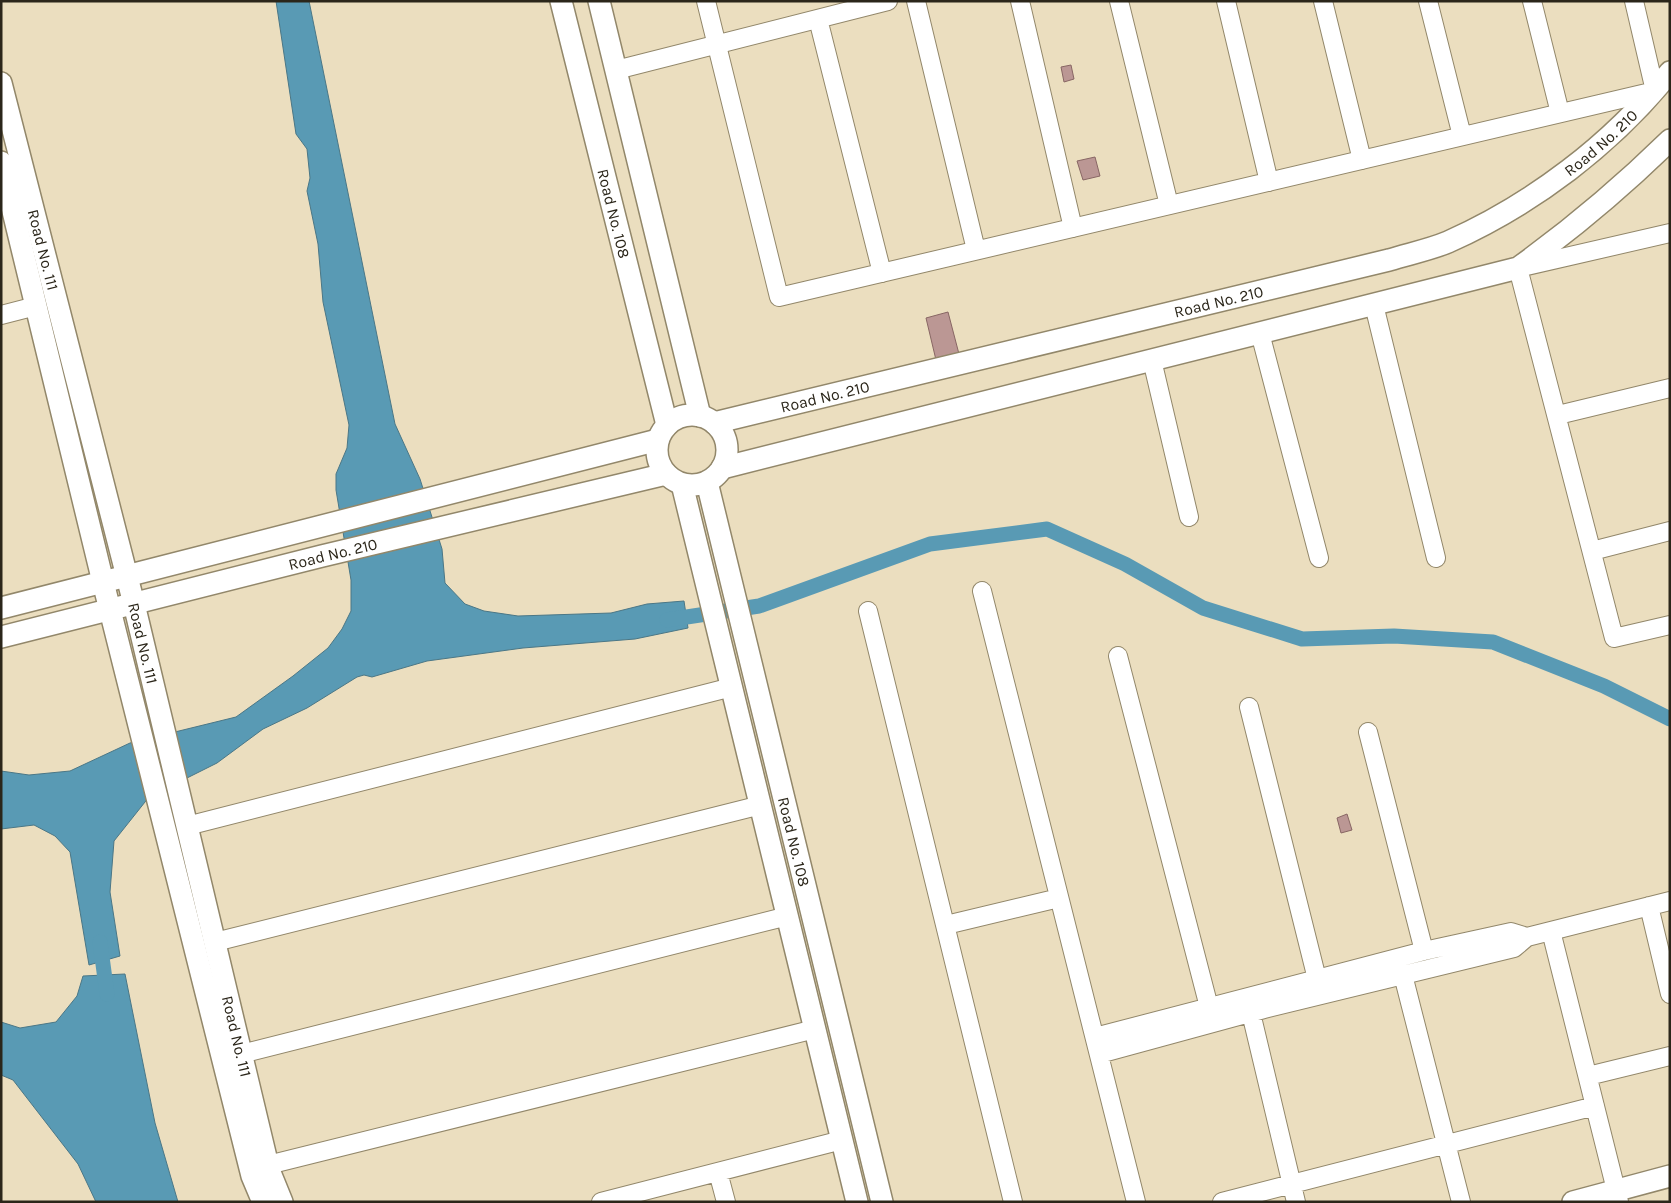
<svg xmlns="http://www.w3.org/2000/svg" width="1671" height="1203" viewBox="0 0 1671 1203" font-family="Karla,sans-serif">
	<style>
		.water { fill: #599ab4; stroke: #4b7786 }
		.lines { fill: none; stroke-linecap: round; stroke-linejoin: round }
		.canal { stroke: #599ab4; stroke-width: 15 }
		.building { fill: #bb9794; stroke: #886664 }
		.minor-casing { stroke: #92876a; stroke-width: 20 }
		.tertiary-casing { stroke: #92876a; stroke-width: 24 }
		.minor { stroke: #fff; stroke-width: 18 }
		.tertiary { stroke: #fff; stroke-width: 21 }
		.labels { text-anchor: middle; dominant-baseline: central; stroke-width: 5; stroke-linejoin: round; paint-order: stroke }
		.street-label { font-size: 16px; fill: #2b261a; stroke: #fff }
	</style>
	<rect width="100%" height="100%" fill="#ebdebf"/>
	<path class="water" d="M276 1H309L395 424 420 479 442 549 445 583 465 604 484 611 518 616 611 613 647 604 684 601 688 628 635 639 523 648 427 661 372 677 364 675 357 677 307 708 263 729 217 763 149 797 114 841 110 892 120 956 89 965 70 852 55 836 34 825 1 829V771L29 775 70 771 130 743 236 717 293 676 328 648 342 629 351 611V580L336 490V474L347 448 349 425 323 302 318 244 307 191 310 178 307 149 296 134Z
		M125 974 155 1123 178 1202H96L78 1164 13 1080 1 1075V1022L20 1028 56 1022 77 996 83 976Z"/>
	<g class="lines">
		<path class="canal" d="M667 620 759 606 930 544 1047 529 1125 564 1203 608 1302 639 1394 636 1493 642 1604 686 1670 719
			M100 942 107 994"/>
	</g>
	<path class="building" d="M1071 65 1074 79 1064 82 1061 67Z
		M1095 157 1100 176 1083 180 1077 161Z
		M948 312 959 354 936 360 926 318Z
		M1347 814 1352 830 1341 833 1337 818Z"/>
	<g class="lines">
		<g class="minor-casing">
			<path id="minor" d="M706 1 779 297 1655 91 1634 1
				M916 1 976 250
				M1020 1 1073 228
				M1119 1 1169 205
				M1226 1 1269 182
				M1323 1 1362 160
				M1428 1 1462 136
				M1532 1 1560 113
				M818 19 882 273
				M616 70 888 1
				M1670 233 1518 268 1614 638 1670 625
				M1374 305 1436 558
				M1 315 36 306
				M1260 333 1319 558
				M1152 360 1189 517
				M1558 415 1670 388
				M1592 551 1670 531
				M982 591 1136 1202
				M868 611 1013 1202
				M1118 656 1209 1007
				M1249 707 1317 979
				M1368 732 1424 951
				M187 826 732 687
				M1649 906 1670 994
				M946 925 1059 898
				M1551 931 1619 1202
				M1527 937 1670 901
				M215 942 761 805
				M1403 975 1461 1202
				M1251 1013 1296 1202
				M1095 1037 1424 951 1511 932 1527 937 1514 948 1264 1009 1099 1054
				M241 1054 788 916
				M1588 1076 1670 1056
				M268 1165 815 1029
				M718 1172 726 1202
				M601 1202 842 1140
				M1222 1202 1595 1106"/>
		</g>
		<g class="tertiary-casing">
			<g id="tertiary">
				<path id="s1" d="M561 1 667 425"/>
				<path d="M599 1 700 416"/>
				<path id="s2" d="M1 83 134 604 269 1170 282 1202"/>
				<path d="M1 162 103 582 252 1176 263 1202"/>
				<circle cx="692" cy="450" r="35"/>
				<path id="s3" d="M714 423 1389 260C1408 254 1429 250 1448 242 1533 204 1611 145 1670 72"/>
				<path d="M722 468 1518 268C1572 229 1622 187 1670 140"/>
				<path id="s4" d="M707 482 882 1202"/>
				<path d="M682 484 857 1202"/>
				<path d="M1 608 658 440"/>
				<path id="s5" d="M1 637 322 556 666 474"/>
				<path d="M1573 1202 1670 1176"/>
			</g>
		</g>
		<use href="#minor" class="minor"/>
		<use href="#tertiary" class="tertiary"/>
	</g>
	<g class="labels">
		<g class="street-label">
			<text stroke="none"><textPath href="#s3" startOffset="939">Road No. 210</textPath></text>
			<text stroke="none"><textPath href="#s1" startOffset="219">Road No. 108</textPath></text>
			<text stroke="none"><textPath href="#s2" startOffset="172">Road No. 111</textPath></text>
			<text stroke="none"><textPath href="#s3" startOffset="519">Road No. 210</textPath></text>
			<text stroke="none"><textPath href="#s3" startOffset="114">Road No. 210</textPath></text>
			<text stroke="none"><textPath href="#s5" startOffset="342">Road No. 210</textPath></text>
			<text stroke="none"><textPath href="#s2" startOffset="578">Road No. 111</textPath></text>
			<text stroke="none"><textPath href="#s4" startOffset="370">Road No. 108</textPath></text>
			<text stroke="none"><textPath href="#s2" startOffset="982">Road No. 111</textPath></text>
		</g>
	</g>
	<rect width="1671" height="1203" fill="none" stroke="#2b261a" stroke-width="5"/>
</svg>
